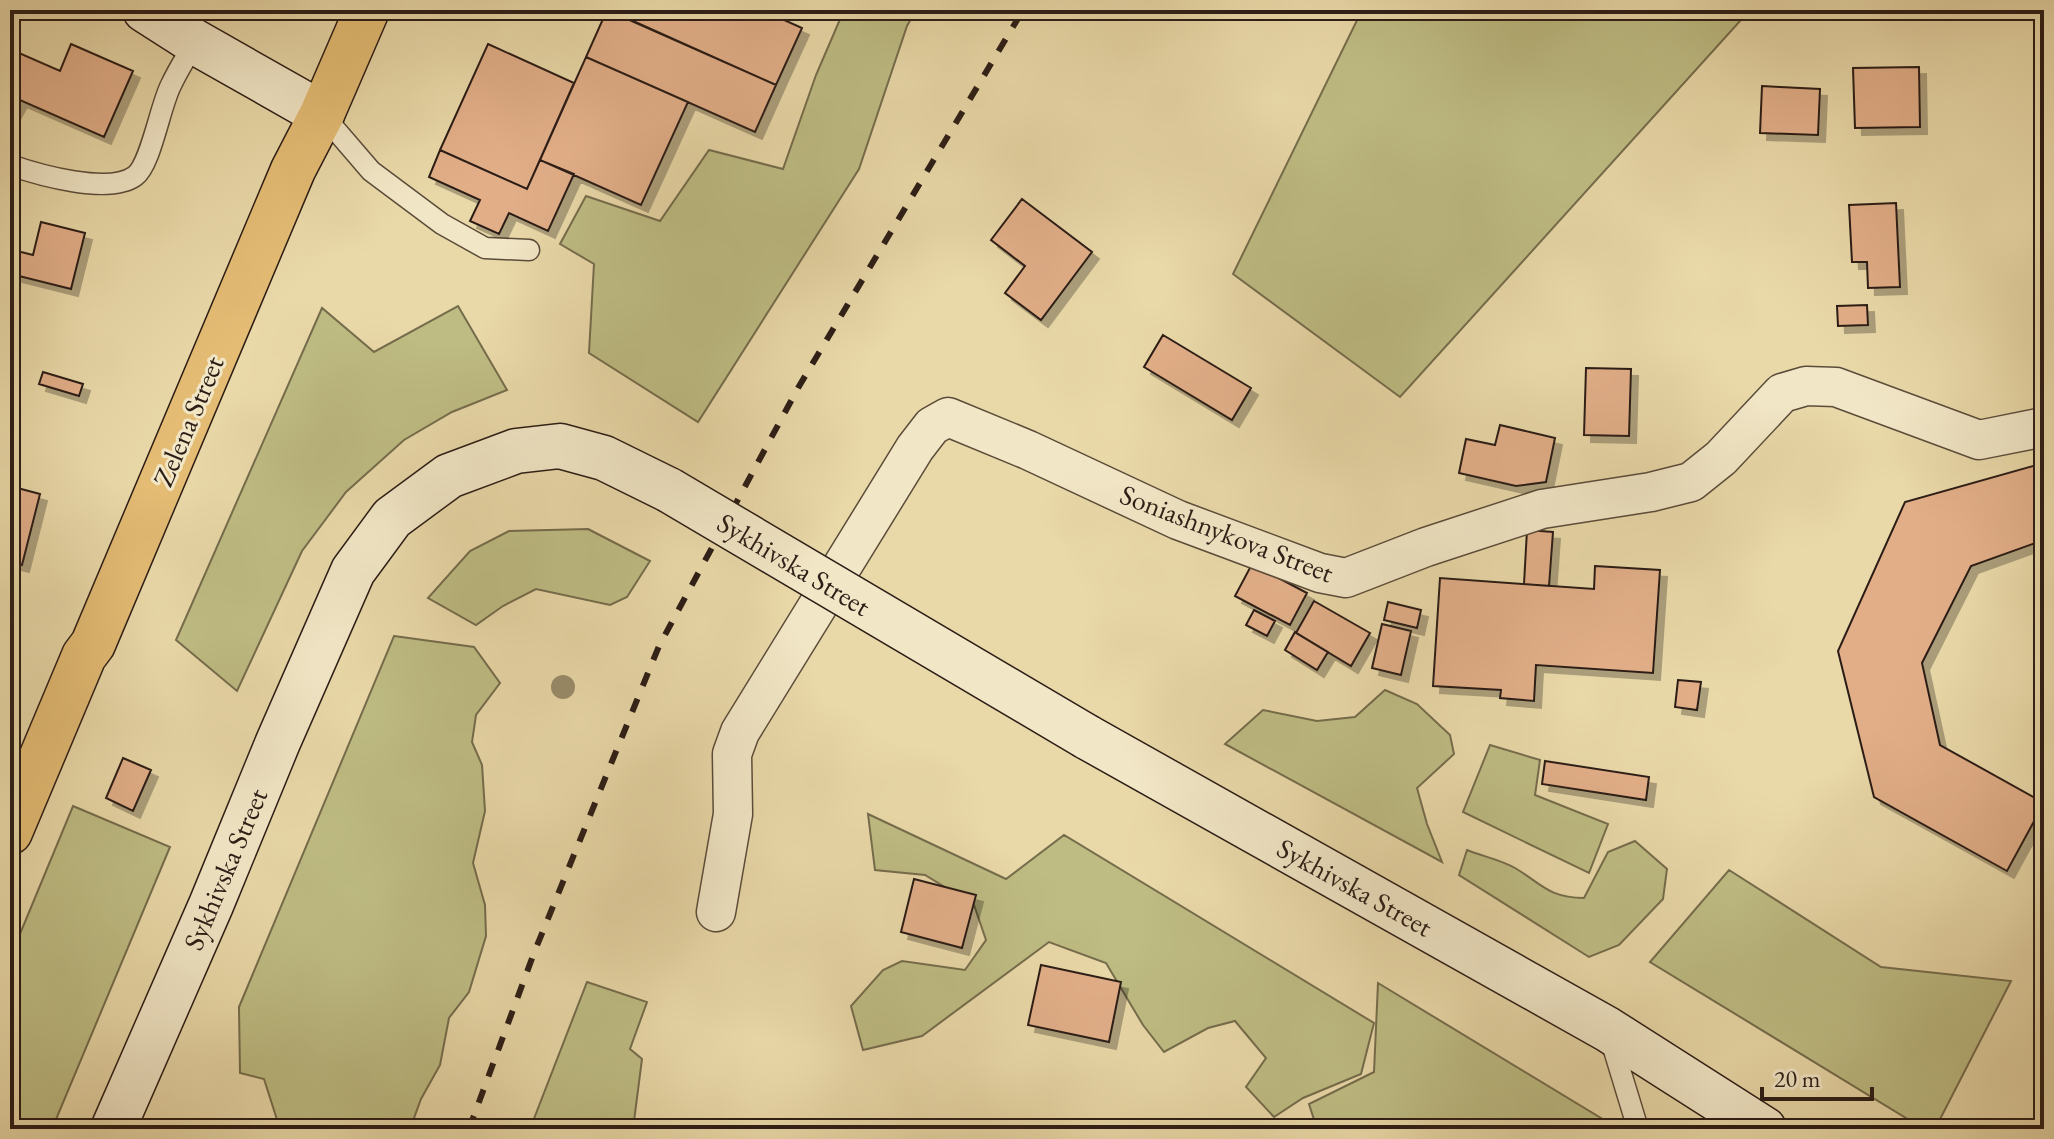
<svg xmlns="http://www.w3.org/2000/svg" width="2054" height="1139" viewBox="0 0 2054 1139" font-family="'EB Garamond',serif">
	<style>
		.green { fill: #bebc83; stroke: #756c4c; stroke-width: 2 }
		.building { fill: #e1ae88; stroke: #2c1d16; stroke-width: 2; filter: url(#shadow) }
		.lines { fill: none; stroke-linecap: round; stroke-linejoin: round }
		.lane-casing { stroke: #5b4c3a; stroke-width: 23 }
		.street-casing { stroke: #5b4c3a; stroke-width: 41 }
		.secondary-casing { stroke: #2c1d16; stroke-width: 47 }
		.primary-casing { stroke: #2c1d16; stroke-width: 47 }
		.lane { stroke: #f1e6c6; stroke-width: 20 }
		.street { stroke: #f1e6c6; stroke-width: 38 }
		.secondary { stroke: #f1e6c6; stroke-width: 44 }
		.primary { stroke: #e4bc74; stroke-width: 44 }
		.rail { stroke: #2c1d16; stroke-width: 6; stroke-dasharray: 14 14; stroke-linecap: butt }
		.secondary-bridge-casing { stroke: #2c1d16; stroke-width: 47; stroke-linecap: butt }
		.secondary-bridge { stroke: #f1e6c6; stroke-width: 44 }
		.tree { fill: #998c6a }
		.labels { text-anchor: middle; dominant-baseline: central; stroke-width: 6; stroke-linejoin: round; paint-order: stroke }
		.street-label { font-size: 28px; fill: #2c1d16; stroke: #f1e6c6 }
	</style>
	<defs>
		<filter id="shadow"><feDropShadow dx="7" dy="7" stdDeviation="0" flood-color="#0004"/></filter>
	</defs>
	<rect width="100%" height="100%" fill="#e9d8a8"/>
	<filter id="stains"><feTurbulence type="fractalNoise" baseFrequency=".0025" numOctaves="4"/><feColorMatrix values="0 0 0 0 .2 0 0 0 0 .09 0 0 0 0 .02 0 0 0 .5 -.17"/></filter>
	<radialGradient id="worn" r=".72"><stop offset=".6" stop-color="#630" stop-opacity="0"/><stop offset="1" stop-color="#630" stop-opacity=".3"/></radialGradient>
	<path class="green" d="M844 10H916L907 26 859 169 698 422 589 353 594 264 560 244 586 196 660 221 709 150 783 169 816 75Z
		M1362 10H1750L1400 397 1233 274Z
		M458 306 507 390 452 412 404 440 346 492 302 551 237 691 176 640 322 308 374 352Z
		M588 529 650 561 627 597 610 605 536 589 503 606 476 625 428 598 470 551 509 531Z
		M394 636 474 647 500 683 476 715 472 742 482 765 485 811 473 863 485 905 486 936 469 992 449 1018 440 1065 421 1099 410 1129H280L264 1079 240 1073 239 1007Z
		M1385 690 1417 704 1450 735 1454 754 1417 788 1427 824 1442 862 1225 744 1263 710 1317 721 1355 717Z
		M1490 745 1540 760 1535 795 1608 824 1589 873 1463 812Z
		M73 806 170 847 52 1129H10V958Z
		M868 814 1006 879 1064 835 1374 1023 1361 1074 1303 1098 1274 1117 1246 1087 1266 1058 1235 1021 1208 1028 1164 1052 1143 1025 1106 963 1049 942 922 1036 863 1050 851 1006 883 970 902 961 965 970 986 940 974 905 925 875 875 870Z
		M1635 841 1667 869 1663 899 1619 945 1589 957 1459 875 1467 850C1482 856 1501 860 1515 868 1542 884 1549 898 1584 898L1608 852Z
		M1729 870 1881 967 2011 981 1935 1129H1924L1650 962Z
		M587 982 647 1002 630 1049 642 1059 633 1129H530Z
		M1378 983 1619 1129H1317L1309 1104 1374 1072Z"/>
	<path class="building" d="M607 10 776 85 755 132 586 57Z
		M638 10H762L802 28 776 85 633 21Z
		M71 44 133 71 104 137 20 100 10 118V49L60 71Z
		M488 44 574 83 527 189 440 150Z
		M586 57 688 102 641 205 540 160Z
		M1919 67 1920 127 1855 128 1853 68Z
		M1762 86 1820 89 1818 135 1760 133Z
		M440 150 527 189 540 160 574 174 548 231 509 213 499 234 470 221 480 200 429 177Z
		M1022 199 1092 252 1041 320 1005 293 1025 266 991 240Z
		M1896 203 1900 287 1868 288 1867 262H1852L1849 205Z
		M41 222 85 233 71 289 11 274 17 251 33 255Z
		M1867 305 1868 325 1838 326 1837 306Z
		M1163 335 1251 388 1232 420 1144 367Z
		M1586 368 1631 369 1629 436 1584 435Z
		M43 372 83 384 79 396 39 384Z
		M1500 425 1555 438 1546 482 1516 486 1459 473 1466 439 1495 445Z
		M2044 463V540L1971 566 1922 663 1940 745 2044 803 2007 871 1874 797 1838 651 1905 502Z
		M10 486 40 494 22 565 10 562Z
		M1527 530 1553 532 1549 586 1524 584Z
		M1252 564 1307 593 1290 625 1235 596Z
		M1595 566 1660 570 1653 673 1536 665 1534 701 1500 698 1501 690 1433 686 1440 578 1594 589Z
		M1314 601 1370 633 1351 666 1296 633Z
		M1388 602 1421 610 1417 628 1384 620Z
		M1254 610 1275 621 1267 636 1246 625Z
		M1382 624 1411 631 1401 675 1372 668Z
		M1295 632 1328 652 1317 670 1285 650Z
		M1678 680 1701 682 1697 710 1675 707Z
		M123 758 151 770 133 811 106 798Z
		M1545 761 1649 777 1646 800 1542 784Z
		M914 879 976 895 962 948 901 932Z
		M1041 965 1121 982 1109 1042 1028 1025Z"/>
	<g class="lines">
		<g class="lane-casing">
			<path id="lane" d="M322 114 371 171 442 224 485 248 529 250
				M10 165C39 175 109 195 135 176 151 164 160 106 171 85 178 70 187 56 195 42
				M1610 1037 1638 1129"/>
		</g>
		<g class="street-casing">
			<path id="street" d="M716 912 733 814 732 754 740 732 915 448 932 426 948 417 1028 450 1178 520 1320 573 1346 578 1426 547 1542 509 1651 492 1691 482 1721 458 1782 393 1806 386 1836 387 1979 440 2044 427"/>
		</g>
		<g class="secondary-casing">
			<path id="secondary" d="M145 10 195 42 322 114
				M1087 737 1607 1029 1764 1129
				M113 1129 211 905 278 742 353 571 392 518 449 476 516 451 560 446 604 458 669 490"/>
		</g>
		<g class="primary-casing">
			<path id="primary" d="M10 832 84 656 93 644 293 170 322 114 367 10"/>
		</g>
		<use href="#lane" class="lane"/>
		<use href="#street" class="street"/>
		<use href="#secondary" class="secondary"/>
		<use href="#primary" class="primary"/>
		<path class="rail" d="M469 1129 534 953 659 646 798 388 1023 10"/>
		<g class="secondary-bridge-casing">
			<path id="secondary-bridge" d="M669 490 1087 737"/>
		</g>
		<use href="#secondary-bridge" class="secondary-bridge"/>
	</g>
	<circle class="tree" cx="563" cy="687" r="12"/>
	<g class="labels">
		<g class="street-label">
			<text transform="translate(188 421) rotate(-67)">Zelena Street</text>
			<text transform="translate(1227 533) rotate(21)">Soniashnykova Street</text>
			<text transform="translate(794 564) rotate(31)">Sykhivska Street</text>
			<text transform="translate(225 869) rotate(-67)">Sykhivska Street</text>
			<text transform="translate(1355 887) rotate(29)">Sykhivska Street</text>
		</g>
	</g>
	<rect width="2054" height="1139" fill="none" stroke="#e9d8a8" stroke-width="40"/>
	<rect x="12" y="12" width="2030" height="1115" fill="none" stroke="#2c1d16" stroke-width="4"/>
	<rect x="20" y="20" width="2014" height="1099" fill="none" stroke="#2c1d16" stroke-width="2"/>
	<path d="M1762 1087v12h110v-12" fill="none" stroke="#2c1d16" stroke-width="4"/>
	<text x="1774" y="1087" font-size="24" fill="#2c1d16" stroke="#f1e6c6" stroke-width="6" paint-order="stroke">20 m</text>
	<rect width="100%" height="100%" filter="url(#stains)"/>
	<rect width="100%" height="100%" fill="url(#worn)"/>
</svg>
